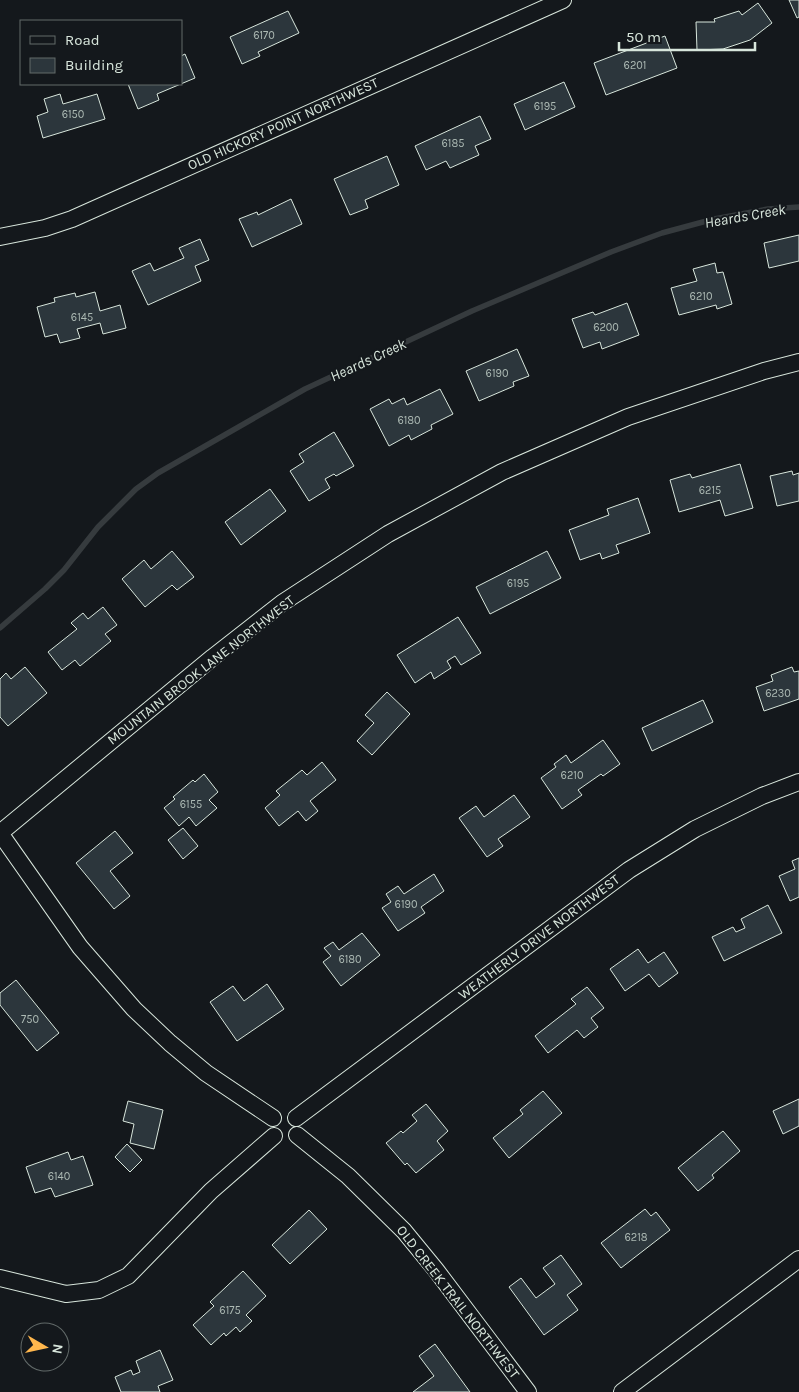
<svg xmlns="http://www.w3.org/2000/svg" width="799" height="1392" viewBox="0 0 799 1392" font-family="Karla,sans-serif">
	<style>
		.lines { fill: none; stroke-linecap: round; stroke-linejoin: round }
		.stream { stroke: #363b3e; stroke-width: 5.5 }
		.building { fill: #2c363c; stroke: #d8e6dc }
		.minor-casing { stroke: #d8e6dc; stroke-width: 18 }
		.minor { stroke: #14181c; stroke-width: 16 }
		.labels { text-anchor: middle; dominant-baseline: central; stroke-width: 4; stroke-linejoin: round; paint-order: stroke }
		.number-label { font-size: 11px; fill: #adbab4 }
		.street-label { font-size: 14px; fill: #d8e6dc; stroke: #14181c }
		.water-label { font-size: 15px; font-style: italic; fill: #d8e6dc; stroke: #14181c }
	</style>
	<rect width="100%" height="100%" fill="#14181c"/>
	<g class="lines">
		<path class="stream" d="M0 628 45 589 64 570 98 527 136 489 158 473 305 389 472 311 611 252 662 233 714 219 768 209 799 207"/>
	</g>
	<path class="building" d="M789 0H799V17L797 18Z
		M758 3 772 23 750 40 723 49 697 50 696 22H715L714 19 739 11 742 15Z
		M288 11 299 33 258 52 260 56 242 64 230 37Z
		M665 36 677 68 606 95 594 63Z
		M185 54 195 78 157 94 159 100 138 109 128 84H181V56Z
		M564 82 575 107 525 130 514 104Z
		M60 94 63 104 97 94 105 119 43 138 37 116 48 112 44 99Z
		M480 116 491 139 475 146 479 155 450 168 446 161 426 170 415 146Z
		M387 156 399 185 365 200 368 208 350 215 334 179Z
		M291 199 302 224 252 247 239 219 257 212 258 215Z
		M799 235V261L769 268 764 243Z
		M200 239 209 260 195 266 201 281 148 305 132 271 150 263 154 271 184 258 179 248Z
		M715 263 717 273 723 272 732 304 717 309 716 305 679 315 671 288 697 281 693 269Z
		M95 292 100 311 120 305 126 328 103 334 100 323 77 329 80 338 60 343 57 334 45 337 37 307 55 302 54 298 75 293 76 297Z
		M627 303 639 335 602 349 600 342 583 348 572 319 593 312 595 315Z
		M517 349 529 376 513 382 514 386 479 401 466 371Z
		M440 389 453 414 431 425 432 429 411 440 409 435 389 446 370 409 389 399 392 404 404 398 407 405Z
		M334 432 354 466 336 476 334 474 325 479 330 488 309 501 290 471 304 462 299 454Z
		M740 464 753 508 725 516 720 500 679 512 670 480 690 474 692 478Z
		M792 471 793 475 799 473V501L777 506 770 476Z
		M270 489 286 511 241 545 225 522Z
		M638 498 650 533 616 545 619 553 602 559 600 553 580 560 569 530 609 515 607 509Z
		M172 551 194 577 177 590 172 585 145 607 122 579 144 560 151 569Z
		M547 551 561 578 490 614 476 587Z
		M103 607 117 625 105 634 111 641 80 666 75 660 62 670 48 652 77 629 71 623 83 613 88 619Z
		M458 617 481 653 461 665 455 656 447 661 451 668 434 679 431 672 415 683 397 655Z
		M25 667 47 693 8 726 0 717V679L6 673 11 679Z
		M792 667 794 672 799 671V699L764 711 756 687 773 681 771 675Z
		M387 692 410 714 372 755 357 741 374 723 365 715Z
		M703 700 713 722 652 751 642 728Z
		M603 740 620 764 603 776 601 774 578 790 582 795 562 809 541 778 556 767 554 764 566 755 571 763Z
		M322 762 336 780 310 801 318 811 306 821 298 811 279 826 265 808 280 795 276 791 302 770 307 775Z
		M204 774 218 792 209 800 217 808 196 826 189 817 179 826 164 808 175 799 173 797 193 780 195 782Z
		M514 795 530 817 498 839 503 846 487 857 459 818 476 806 484 817Z
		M183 828 198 846 183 859 168 840Z
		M115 831 133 853 110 871 130 896 114 909 76 863Z
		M799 858V897L790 901 779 876 795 869 792 861Z
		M434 874 444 891 421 907 425 913 398 931 382 908 391 902 386 894 398 886 404 894Z
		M768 905 782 933 724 961 712 937 733 927 736 932 745 928 741 919Z
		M362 933 380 955 341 986 323 962 331 956 324 948 333 942 339 950Z
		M638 949 648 963 664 952 678 973 659 987 649 974 625 991 610 969Z
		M16 980 59 1033 37 1051 0 1005V993Z
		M267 984 284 1009 237 1041 210 1002 233 986 244 1001Z
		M587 987 604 1008 591 1018 598 1027 584 1038 577 1030 548 1053 535 1036 576 1004 571 999Z
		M543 1091 562 1113 509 1158 493 1138 523 1114 520 1110Z
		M799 1099V1126L783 1134 773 1111Z
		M128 1101 163 1110 154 1149 130 1143 134 1124 123 1121Z
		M426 1104 448 1131 437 1141 444 1150 416 1173 407 1163 405 1165 386 1143 401 1131 403 1133 417 1121 412 1115Z
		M723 1131 740 1151 712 1175 714 1178 698 1191 678 1168Z
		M127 1144 142 1160 130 1172 115 1157Z
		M68 1152 71 1160 83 1156 93 1185 55 1197 51 1188 35 1193 26 1167Z
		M645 1209 651 1216 656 1212 670 1230 621 1268 601 1243Z
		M309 1210 327 1229 290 1264 272 1245Z
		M561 1255 582 1284 567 1295 578 1310 544 1335 509 1287 521 1278 536 1298 555 1284 543 1268Z
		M243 1271 266 1296 246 1315 252 1321 240 1332 236 1327 226 1336 224 1333 211 1345 193 1325 214 1306 210 1302Z
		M435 1344 470 1392H413L434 1376 419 1356Z
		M160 1350 173 1380 158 1386 160 1392H121L115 1377 131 1370 133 1375 140 1372 136 1361Z"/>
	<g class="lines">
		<g class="minor-casing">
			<path id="minor" d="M0 237 45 228 72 219 563 0
				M0 833 213 657 282 603 388 534 502 472 628 417 764 371 799 362
				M0 833 80 947 134 1009 170 1043 206 1073 273 1118
				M296 1118 629 870 695 829 762 796 799 782
				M297 1135 348 1176 404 1231 436 1270 528 1392
				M0 1278 66 1294 99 1290 128 1276 211 1191 274 1136
				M622 1392 799 1259"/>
		</g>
		<use href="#minor" class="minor"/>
	</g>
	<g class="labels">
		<g class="number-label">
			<text x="264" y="35">6170</text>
			<text x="635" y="65">6201</text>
			<text x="545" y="106">6195</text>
			<text x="73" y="114">6150</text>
			<text x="453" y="143">6185</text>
			<text x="701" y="296">6210</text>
			<text x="82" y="317">6145</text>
			<text x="606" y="327">6200</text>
			<text x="497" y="373">6190</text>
			<text x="409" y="420">6180</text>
			<text x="710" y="490">6215</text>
			<text x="518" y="583">6195</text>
			<text x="778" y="693">6230</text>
			<text x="572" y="775">6210</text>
			<text x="191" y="804">6155</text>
			<text x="406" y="904">6190</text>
			<text x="350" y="959">6180</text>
			<text x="30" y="1019">750</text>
			<text x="59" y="1176">6140</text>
			<text x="636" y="1237">6218</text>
			<text x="230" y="1310">6175</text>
		</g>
		<g class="street-label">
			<text transform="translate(283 124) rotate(-24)">OLD HICKORY POINT NORTHWEST</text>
			<text transform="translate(201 670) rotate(-38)">MOUNTAIN BROOK LANE NORTHWEST</text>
			<text transform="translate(539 937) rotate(-37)">WEATHERLY DRIVE NORTHWEST</text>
			<text transform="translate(458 1302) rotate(52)">OLD CREEK TRAIL NORTHWEST</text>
		</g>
		<g class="water-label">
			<text transform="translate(745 216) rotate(-10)">Heards Creek</text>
			<text transform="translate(368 360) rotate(-25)">Heards Creek</text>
		</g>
	</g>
	<rect x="20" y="20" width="162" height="65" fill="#14181c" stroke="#626a69"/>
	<rect x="30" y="36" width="25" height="8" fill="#14181c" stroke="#626a69"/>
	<text x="65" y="45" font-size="15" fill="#d8e6dc">Road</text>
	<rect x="30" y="58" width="25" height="15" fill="#2c363c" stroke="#626a69"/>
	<text x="65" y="70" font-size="15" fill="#d8e6dc">Building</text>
	<g transform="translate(45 1347) rotate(99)"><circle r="24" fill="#14181c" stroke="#626a69"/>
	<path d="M0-4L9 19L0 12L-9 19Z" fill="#ffb74d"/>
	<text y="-8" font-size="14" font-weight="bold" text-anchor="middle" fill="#d8e6dc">N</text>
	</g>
	<path d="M619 42v8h136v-8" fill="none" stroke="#d8e6dc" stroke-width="2.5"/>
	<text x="626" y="42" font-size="15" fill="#d8e6dc" stroke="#14181c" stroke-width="4" paint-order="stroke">50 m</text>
</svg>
